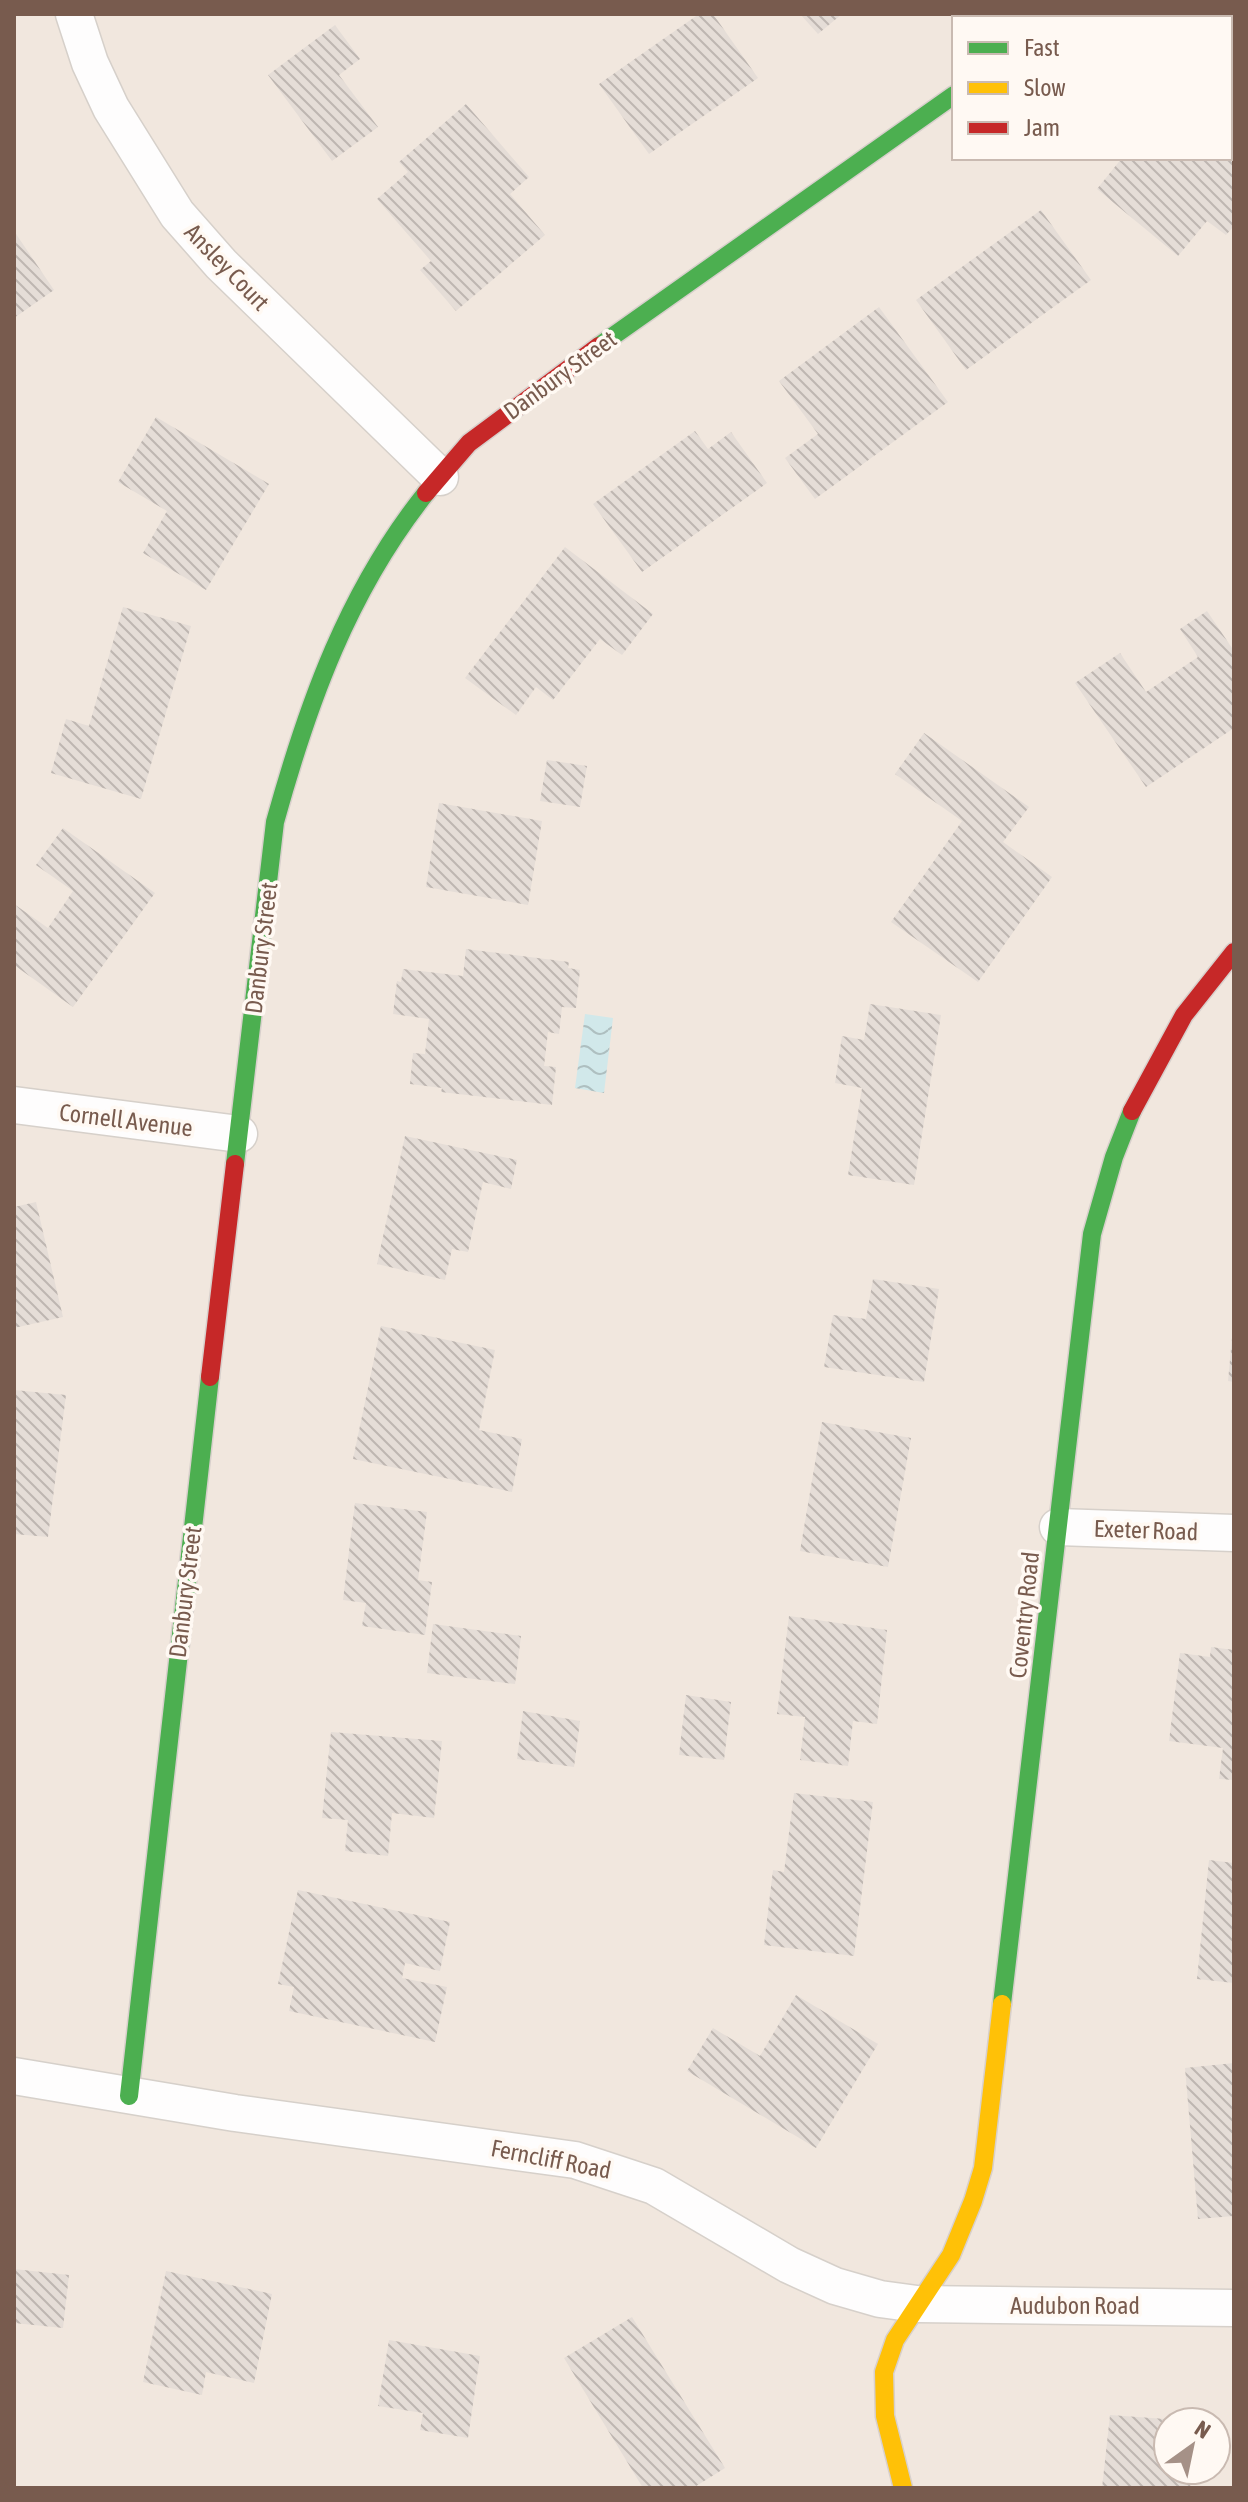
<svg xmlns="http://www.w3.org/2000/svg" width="1248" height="2502" viewBox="0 0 1248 2502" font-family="'Asap Condensed',sans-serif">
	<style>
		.residential { fill: #f1e7de; fill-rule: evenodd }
		.water { fill: url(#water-waves) }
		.building { fill: url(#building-back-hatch) }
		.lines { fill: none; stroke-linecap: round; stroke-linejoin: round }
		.street-casing { stroke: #d6d0ca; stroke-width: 39 }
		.fast-casing { stroke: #d8d0cc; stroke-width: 21 }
		.slow-casing { stroke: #d8d0cc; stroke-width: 21 }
		.jam-casing { stroke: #d8d0cc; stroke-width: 21 }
		.street { stroke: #fefdfd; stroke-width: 36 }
		.fast { stroke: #4caf50; stroke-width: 18 }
		.slow { stroke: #ffc107; stroke-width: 18 }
		.jam { stroke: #c62828; stroke-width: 18 }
		.labels { text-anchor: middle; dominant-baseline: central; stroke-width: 7; stroke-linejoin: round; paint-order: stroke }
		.street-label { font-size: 24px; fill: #785b4e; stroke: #fff9f3 }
	</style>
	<defs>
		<pattern id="water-waves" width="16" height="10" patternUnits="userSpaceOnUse" patternTransform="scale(2)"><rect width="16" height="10" fill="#d1e8ea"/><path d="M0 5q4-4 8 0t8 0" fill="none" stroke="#aebfc0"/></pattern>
		<pattern id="building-back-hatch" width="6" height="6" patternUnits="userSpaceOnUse" patternTransform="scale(2)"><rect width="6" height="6" fill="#e5ddd7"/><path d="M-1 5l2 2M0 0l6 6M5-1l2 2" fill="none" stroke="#beb6b1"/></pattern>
	</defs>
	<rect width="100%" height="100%" fill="#f8f4f0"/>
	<path class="residential" d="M14 14H1234V2488H14ZM954 18H1230V158H954ZM1168 2422H1216V2470H1168Z"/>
	<path class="water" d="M585 1014 613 1018 604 1093 575 1088Z"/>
	<path class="building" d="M699 14H713L758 78 649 154 599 84Z
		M800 14H842L818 34Z
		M1200 14H1234V55L1230 53V18H1198Z
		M335 25 360 59 339 75 378 127 332 161 268 75Z
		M466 104 529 177 510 194 545 235 456 311 420 270 431 261 377 199 408 172 399 162Z
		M1230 147 1234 151V226L1226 235 1207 221 1178 256 1097 189 1122 158H1230Z
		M1041 210 1091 280 966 370 916 300Z
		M14 231 54 290 14 318Z
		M879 307 948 402 815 499 785 458 818 434 779 381Z
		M156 417 269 484 206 590 143 553 167 511 118 482Z
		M695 431 708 449 731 432 767 483 642 572 593 504Z
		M565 547 653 614 622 655 600 639 553 700 536 687 516 715 465 678Z
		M123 607 191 626 141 799 51 773 66 719 89 726Z
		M1207 611 1234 651V728L1146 787 1075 683 1120 653 1146 692 1198 657 1180 629Z
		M924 733 1029 807 1003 842 1052 877 978 982 891 922 962 821 895 774Z
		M547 760 587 766 580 807 540 801Z
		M439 803 542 821 528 905 426 887Z
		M63 828 155 893 73 1007 14 965V904L48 928 73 891 36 865Z
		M466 949 569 962 568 968 580 970 576 1008 562 1007 559 1034 548 1032 544 1066 556 1067 552 1105 441 1092 442 1088 410 1084 413 1053 425 1054 429 1019 393 1014 397 981 401 982 403 969 463 976Z
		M870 1004 941 1015 914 1185 848 1175 862 1088 835 1083 842 1036 864 1040Z
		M405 1136 517 1160 511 1189 483 1182 468 1252 452 1249 445 1280 377 1264Z
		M36 1202 63 1317 14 1328V1207Z
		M873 1279 939 1289 924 1382 824 1367 833 1315 866 1319Z
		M381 1326 495 1350 479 1430 522 1439 512 1492 353 1459Z
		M1232 1338H1234V1382L1228 1381Z
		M14 1390 66 1395 48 1537 14 1534Z
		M822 1422 911 1438 888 1567 800 1551Z
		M355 1503 427 1512 418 1580 432 1582 425 1635 362 1626 366 1603 343 1600Z
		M789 1616 887 1630 877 1724 853 1721 848 1766 800 1760 805 1717 777 1714Z
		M433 1624 521 1636 515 1684 427 1673Z
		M1211 1647 1234 1650V1780L1219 1779 1223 1748 1169 1741 1180 1653 1210 1657Z
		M686 1695 731 1702 724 1760 679 1755Z
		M523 1711 580 1721 574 1767 517 1759Z
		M331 1732 442 1741 434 1818 392 1813 388 1856 345 1851 348 1820 322 1818Z
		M794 1793 873 1802 854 1956 764 1945 773 1870 784 1872Z
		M1209 1860 1234 1863V1983L1197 1979Z
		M298 1890 450 1922 440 1971 405 1963 402 1978 447 1987 435 2042 289 2011 294 1987 278 1984Z
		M796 1995 878 2044 816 2148 687 2071 713 2028 760 2056Z
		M1234 2063V2216L1198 2219 1185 2068Z
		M14 2269 69 2275 63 2328 14 2323Z
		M166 2271 272 2294 254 2383 206 2372 202 2395 143 2382Z
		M632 2317 725 2468 693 2488H643L564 2358Z
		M389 2340 480 2356 468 2438 420 2430 423 2413 378 2406Z
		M1110 2415 1179 2420 1168 2422V2470H1192L1190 2488H1102Z"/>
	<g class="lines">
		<g class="street-casing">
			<path id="street" d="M74 14 90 63 111 108 177 214 221 264 440 477
				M1034 18 1037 14
				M14 1105 239 1134
				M1058 1527 1234 1533
				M14 2076 235 2113 575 2160 654 2186 789 2265 835 2286 880 2299 917 2304 1234 2308"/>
		</g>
		<g class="fast-casing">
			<path id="fast" d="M599 346 954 95
				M235 1164 275 822C308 703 348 591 426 493
				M1002 2004 1092 1234 1114 1157 1132 1111
				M129 2096 210 1377"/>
		</g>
		<g class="slow-casing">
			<path id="slow" d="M903 2488 885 2416 884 2372 895 2340 951 2255 973 2201 983 2168 1002 2004"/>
		</g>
		<g class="jam-casing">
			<path id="jam" d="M426 493 469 443 599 346
				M1132 1111 1184 1015 1234 952
				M210 1377 235 1164"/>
		</g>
		<use href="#street" class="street"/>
		<use href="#fast" class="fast"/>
		<use href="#slow" class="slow"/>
		<use href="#jam" class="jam"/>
	</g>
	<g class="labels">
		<g class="street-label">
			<text transform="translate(227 267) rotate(46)">Ansley Court</text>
			<text transform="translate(560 375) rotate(-36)">Danbury Street</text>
			<text transform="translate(261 948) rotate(-83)">Danbury Street</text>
			<text transform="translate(126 1120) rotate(7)">Cornell Avenue</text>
			<text transform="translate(1146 1530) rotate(2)">Exeter Road</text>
			<text transform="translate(185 1592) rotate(-83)">Danbury Street</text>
			<text transform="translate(1024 1615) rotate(-84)">Coventry Road</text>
			<text transform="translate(551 2159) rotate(11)">Ferncliff Road</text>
			<text x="1075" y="2305">Audubon Road</text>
		</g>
	</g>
	<rect width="1248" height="2502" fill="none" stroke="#785b4e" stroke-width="32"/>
	<rect x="952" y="16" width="280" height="144" fill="#fff9f3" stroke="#c9bab1" stroke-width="2"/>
	<rect x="968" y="42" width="40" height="12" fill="#4caf50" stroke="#c9bab1" stroke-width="2"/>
	<text x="1024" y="56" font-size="24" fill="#785b4e">Fast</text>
	<rect x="968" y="82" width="40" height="12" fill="#ffc107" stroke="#c9bab1" stroke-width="2"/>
	<text x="1024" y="96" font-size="24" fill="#785b4e">Slow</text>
	<rect x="968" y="122" width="40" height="12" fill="#c62828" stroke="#c9bab1" stroke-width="2"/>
	<text x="1024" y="136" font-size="24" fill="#785b4e">Jam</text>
	<g transform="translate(1192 2446) rotate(33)"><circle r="38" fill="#fff9f3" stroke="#c9bab1" stroke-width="2"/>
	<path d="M0-6L14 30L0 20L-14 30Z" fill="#a59187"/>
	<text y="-12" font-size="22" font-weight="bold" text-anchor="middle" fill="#785b4e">N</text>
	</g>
</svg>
